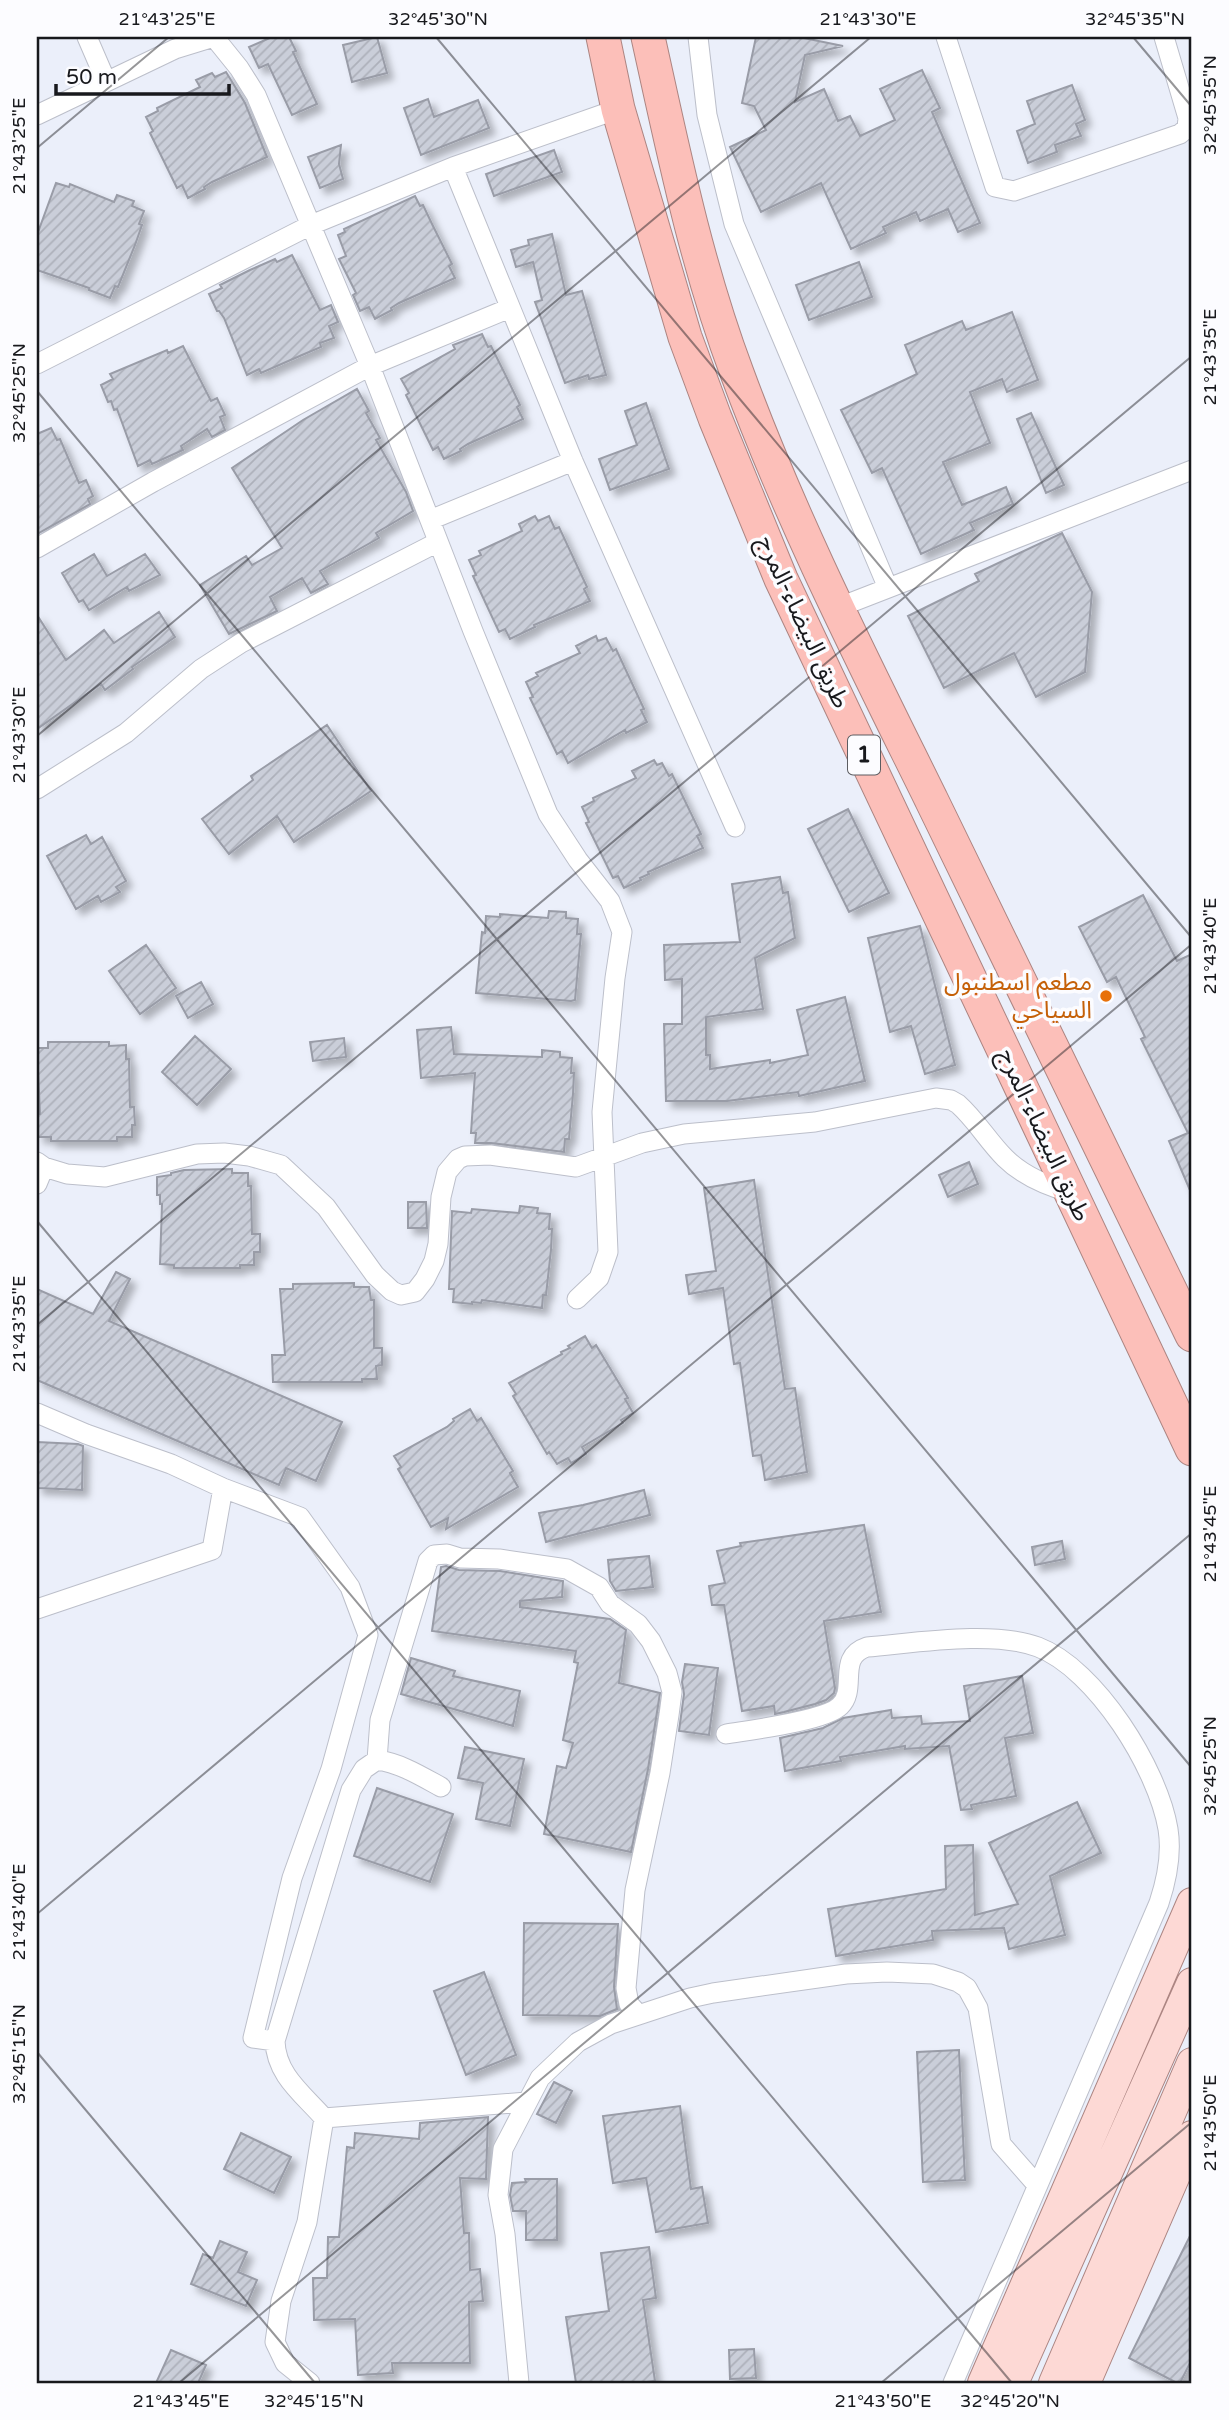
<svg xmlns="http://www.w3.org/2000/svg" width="1229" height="2420" viewBox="0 0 1229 2420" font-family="'Varela Round','Noto Sans Arabic',sans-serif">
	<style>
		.building { fill: url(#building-hatch); stroke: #999ca7; stroke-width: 2; filter: url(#shadow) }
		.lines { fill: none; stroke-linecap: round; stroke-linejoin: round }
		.street-casing { stroke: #bcbfca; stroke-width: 21 }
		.primary-casing { stroke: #ac8582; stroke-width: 32 }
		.highway-casing { stroke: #ac8582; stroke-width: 35 }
		.street { stroke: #fff; stroke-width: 19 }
		.primary { stroke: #fdd9d5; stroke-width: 30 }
		.highway { stroke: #fcbfb9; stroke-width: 33 }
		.ticks { fill: none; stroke: #18191d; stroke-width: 2; stroke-opacity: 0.45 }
		.food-dot { fill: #e8710a; stroke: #fcfcff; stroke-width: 2.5 }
		.labels { text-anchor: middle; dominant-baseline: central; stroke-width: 7; stroke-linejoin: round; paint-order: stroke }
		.shield { fill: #fcfcff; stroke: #5c5d61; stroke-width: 2 }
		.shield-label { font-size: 23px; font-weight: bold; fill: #18191d }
		.street-label { font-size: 24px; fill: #18191d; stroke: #fcfcff }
		.food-label { font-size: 24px; fill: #c56008; stroke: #fcfcff; text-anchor: end }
		.neatline { fill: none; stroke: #18191d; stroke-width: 2.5 }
		.ticks-label { font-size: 18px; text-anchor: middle; fill: #18191d }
	</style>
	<defs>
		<pattern id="building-hatch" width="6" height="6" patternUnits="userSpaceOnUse" patternTransform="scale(1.75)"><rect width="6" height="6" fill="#caced9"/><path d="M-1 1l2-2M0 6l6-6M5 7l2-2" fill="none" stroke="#adb0ba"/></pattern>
		<filter id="shadow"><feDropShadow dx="6" dy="6" stdDeviation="3.5" flood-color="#0004"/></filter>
	</defs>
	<rect width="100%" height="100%" fill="#ebeffa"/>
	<path class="building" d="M272 37H289L296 51 293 52 317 104 292 115 268 64 259 68 249 47Z
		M377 37 387 73 352 82 343 45Z
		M756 37H799L843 46 805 55 795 102 824 89 838 121 850 116 860 136 895 120 880 89 922 70 940 108 932 112 980 223 958 232 948 209 920 221 916 212 883 227 886 233 851 249 821 183 761 212 730 147 766 130 754 106 742 103Z
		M226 72 245 103 267 157 212 182 204 187 205 189 188 198 182 185 177 188 150 133 153 131 146 117 158 111 157 108 200 87 196 80 212 73 215 77Z
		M1072 85 1085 120 1076 124 1081 136 1055 145 1057 152 1028 163 1017 131 1035 124 1027 101Z
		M428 99 434 117 478 100 489 128 421 155 404 108Z
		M341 145 339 164 343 179 320 188 308 157Z
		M554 150 562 172 494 196 486 174Z
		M56 183 69 187 70 184 114 202 117 195 134 201 132 206 144 211 139 224 142 225 135 245 118 287 115 286 110 298 89 290V288L37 270V235Z
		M415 196 420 206 423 205 432 224 452 264 449 266 455 278 399 303 391 308 392 310 375 319 369 307 360 311 353 295 356 293 339 259 346 256 338 235 345 232 344 229Z
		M552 234 566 295 582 291 606 375 589 379 588 375 565 383 535 302 542 300 533 262 516 267 511 250 529 245 528 240Z
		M292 255 320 310 331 305 338 322 329 326 334 338 320 343 321 347 302 355 261 373 259 369 247 375 224 318 219 311H217L209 294 222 288 220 285 250 270 275 259 277 262Z
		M859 262 872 297 809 320 796 285Z
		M1012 312 1038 380 1007 392 1002 379 970 392 990 443 943 462 962 505 1006 487 1013 504 970 523 974 530 921 554 882 468 872 473 841 410 917 374 905 345 962 321 966 330Z
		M482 334 488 347 491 346 505 374 520 405 517 407 523 419 468 444 460 449 461 451 444 459 438 447 433 450 406 395 409 393 401 379 455 349 453 345Z
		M183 346 211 401 217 398 225 415 220 417 225 430 212 437 207 429 181 446 183 450 152 464 150 460 138 466 117 409 114 410 111 401 108 402 101 385 113 379 110 374 167 350 168 353Z
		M357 389 369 411 366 413 380 438 376 440 406 492 413 511 376 533 379 538 320 571 328 584 311 593 302 578 270 597 277 611 229 634 200 585 246 556 252 565 282 548 232 468 303 420Z
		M646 403 669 469 610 490 599 459 637 445 625 411Z
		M1031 413 1064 485 1046 493 1017 419Z
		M51 428 57 440 60 439 79 483 86 480 93 496 88 499 90 504 37 534V434Z
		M535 516 538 521 549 516 555 529 559 527 587 587 584 589 590 601 534 625 535 627 510 639 505 629 499 632 473 576 476 575 469 560 481 555 479 551 522 531 519 524Z
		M1062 533 1092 592 1085 672 1036 697 1014 653 944 688 908 616 979 581 975 574Z
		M94 554 107 576 145 554 160 575 129 591 127 587 89 610 83 600 79 602 62 573Z
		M159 612 175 637 132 667 133 669 105 690 101 684 37 729V615L66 660 104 630 114 643Z
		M596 636 598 641 606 638 613 651 616 649 644 709 641 710 647 722 626 733 625 730 568 763 562 751 557 754 530 698 533 697 526 682 538 676 536 673 580 653 576 646Z
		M327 725 371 791 294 842 277 816 229 854 202 819 253 780 251 776Z
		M654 760 657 765 662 763 669 776 672 774 701 834 697 836 703 848 648 872 649 874 640 878 641 880 624 888 618 876 613 878 586 823 589 822 582 807 594 801 593 798 636 778 632 771Z
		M848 809 889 893 849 912 808 829Z
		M86 835 91 844 102 837 126 881 116 887 120 892 101 902 98 896 76 909 47 856Z
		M780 877 783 893 788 892 795 938 755 958 763 1009 706 1017V1055H710V1069L770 1060V1063L808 1055 797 1010 845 997 865 1081 799 1096 798 1092 727 1101H666L664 1024H682V979L665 980 664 945 740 942 732 884Z
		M1143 895 1177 961 1192 954V1195L1169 1141 1188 1133 1141 1039 1145 1037 1116 977 1107 982 1079 927Z
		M549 911 566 912V918L578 919 577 934H581L575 1000 571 1001 476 993 482 932 485 933 486 916 500 917V914L548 918Z
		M920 926 955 1065 925 1074 911 1026 890 1032 868 938Z
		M146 945 176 988 140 1014 109 971Z
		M201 982 213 1004 188 1018 176 996Z
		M451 1027 454 1054 542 1057V1050L560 1052V1057L572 1058 571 1073H574L573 1094 569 1139H565L564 1152 491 1143H475L476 1133H471L475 1073 421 1078 417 1030Z
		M195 1036 231 1069 197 1105 162 1072Z
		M344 1038 346 1057 313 1061 310 1042Z
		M48 1042H109V1046L126 1045V1059H129L130 1107H134L135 1125H132V1137H117V1141H51V1137H38V1114H40L37 1048H48Z
		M969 1162 978 1184 948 1197 939 1175Z
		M232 1169V1173H248V1186H251L252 1234H260V1252H254V1265H240V1268H174V1265L160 1264 162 1204H160V1195H157V1177L171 1175V1173L184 1170Z
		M754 1180 785 1389 795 1388 807 1472 765 1480 761 1455 753 1456 740 1363 734 1364 723 1288 689 1294 686 1275 716 1271 704 1188Z
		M408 1202H426L427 1228H408Z
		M520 1206 538 1208 537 1213 550 1214 549 1229H552L551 1250 546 1295H543L542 1308 482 1300 481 1303 472 1302V1304L453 1302 454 1289H449L452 1211 471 1213 472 1209 519 1213Z
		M116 1272 130 1279 109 1321 342 1422 316 1481 286 1468 279 1485 37 1380V1289L93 1314Z
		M354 1283V1287H369L371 1300H374V1348H382V1365L376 1366 377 1379H362V1382H273L272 1355H285L280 1289H293V1284Z
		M585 1336 592 1348 596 1345 628 1398 625 1399 633 1413 621 1420 623 1423 582 1447 586 1454 571 1463 568 1458 557 1464 549 1452 547 1454 513 1396 516 1394 509 1383 562 1354 561 1352 570 1348 568 1346Z
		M470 1409 477 1421 481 1418 513 1471 510 1473 518 1487 446 1529 448 1518 431 1527 398 1469 401 1467 394 1456 447 1427 454 1421 453 1419Z
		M37 1442 78 1444 83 1446 82 1490 37 1488Z
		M644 1490 650 1515 546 1542 539 1513 583 1505Z
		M864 1525 881 1612 824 1621 835 1688 834 1693 826 1700 815 1704 784 1712 775 1714 774 1706 742 1711 724 1605H712L709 1586 725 1583 717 1551 741 1546 740 1543Z
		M1062 1541 1065 1559 1035 1565 1032 1547Z
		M649 1556 653 1587 616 1591 610 1581 608 1560Z
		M446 1566 459 1570 500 1571 563 1581 562 1597 520 1601V1607L610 1619 626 1630 619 1683 660 1693 648 1769 631 1852 544 1834 557 1766 566 1768 573 1743 563 1740 578 1663 574 1662 576 1651 432 1631 441 1567Z
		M411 1658 455 1671 453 1676 520 1691 513 1726 401 1694Z
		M685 1664 718 1668 709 1735 679 1731 684 1694 682 1682Z
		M1022 1676 1033 1733 1005 1738 1016 1796 971 1805 972 1809 961 1810 949 1746 905 1749V1746L840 1757 841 1761 785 1771 780 1738 823 1728 843 1718 891 1710 892 1718 921 1716 922 1724 970 1721 964 1686Z
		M465 1747 524 1759 510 1826 476 1819 483 1783 458 1778Z
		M377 1788 453 1814 430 1882 354 1856Z
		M1077 1802 1101 1853 1050 1876 1065 1935 1009 1949 1004 1928 932 1931 933 1940 836 1956 828 1909 946 1889 945 1846 973 1845 975 1915 1018 1904 989 1843Z
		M524 1923 618 1924 614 1987 617 2009 600 2016 523 2015Z
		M484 1972 516 2055 466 2075 434 1991Z
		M959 2050 965 2180 923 2182 917 2052Z
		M554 2082 572 2091 556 2123 537 2114Z
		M680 2106 691 2189 702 2187 708 2223 656 2232 646 2178 613 2183 603 2116Z
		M488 2117 486 2179 460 2178 464 2233H469L470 2270 480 2269 483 2301 469 2302 470 2363H392L393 2373 358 2375 355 2319 314 2320 313 2278H327L328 2237H339L347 2147 354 2148 355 2133 419 2139 420 2123Z
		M241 2133 291 2157 274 2193 224 2169Z
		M525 2179H557V2240H526V2211H513L510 2195 512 2183 526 2182Z
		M1192 2232V2359L1180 2383H1177L1129 2358Z
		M220 2241 247 2252 238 2272 257 2280 246 2306 191 2284 203 2254 213 2258Z
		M649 2247 656 2298 643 2300 655 2381 638 2383H576L566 2317 609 2311 601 2253Z
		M754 2349 756 2378 730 2379 729 2350Z
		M171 2350 206 2365 198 2383H156Z"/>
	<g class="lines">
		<g class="street-casing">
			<path id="street" d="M87 37 106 81
				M698 37 707 115 734 224 888 588
				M946 37 995 187 1014 191 1180 134 1187 128 1188 118 1164 37
				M37 115 175 49 214 37 239 68 256 95 370 366 473 631 548 814 578 860 610 901 622 932 615 978 602 1112 608 1252 599 1278 577 1299
				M453 167 573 461 735 827
				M37 364 311 225 453 167 618 109
				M430 520 573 461
				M37 548 153 482 370 366 510 308
				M837 608 1192 470
				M37 789 126 733 201 669 241 643 438 542
				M37 1162 44 1167 67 1174 105 1177 197 1154 224 1153 249 1156 281 1165 326 1207 375 1275 392 1291 401 1295 415 1292 425 1279 434 1261 438 1244 441 1197 447 1172 458 1159 465 1156 490 1155 576 1167 642 1143 684 1134 815 1122 936 1098 951 1100 958 1104C976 1120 988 1141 1005 1158 1023 1176 1047 1186 1072 1193
				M37 1184 44 1167
				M37 1413 86 1434 171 1464 223 1488 300 1517 350 1587 368 1635 331 1769 292 1878 253 2038 275 2041
				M37 1609 212 1550 223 1488
				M726 1734C750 1730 825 1721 840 1706 858 1689 836 1657 867 1647 915 1643 993 1630 1038 1647 1096 1669 1158 1769 1168 1829 1172 1854 1167 1879 1159 1903L953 2383
				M377 1760 380 1720 428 1561 434 1555 447 1554 460 1558 499 1559 567 1569 599 1587 610 1604 638 1624 651 1641 667 1673 672 1692 669 1715 660 1773 635 1890 626 1988 629 2004 638 2014
				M441 1787C421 1776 400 1763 377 1760L364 1769 351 1790 275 2041C276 2075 303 2094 324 2118L527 2102
				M310 2383 285 2363 275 2342 281 2301 307 2222 324 2118
				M519 2383 505 2234 498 2195 503 2149 540 2078 578 2042 611 2024 690 1998 713 1993 846 1974 887 1972 933 1974 958 1982 967 1988 978 2008 1001 2144 1037 2185"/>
		</g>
		<g class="primary-casing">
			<path id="primary" d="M983 2383 1192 1903
				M1013 2383 1192 1983
				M1054 2383 1192 2063
				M1085 2383 1192 2136"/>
		</g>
		<g class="highway-casing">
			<path id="highway" d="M603 37 618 109 685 337 715 418 781 579 1192 1449
				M648 37C673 150 696 264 737 373 791 520 862 659 931 799 1018 978 1105 1157 1192 1335"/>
		</g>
		<use href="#street" class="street"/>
		<use href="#primary" class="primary"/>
		<use href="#highway" class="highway"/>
	</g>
	<path class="ticks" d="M436 37 1192 938M1133 37 1192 107M37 148 169 37M37 391 1192 1768M37 736 871 37M37 1221 1012 2383M37 1325 1192 356M37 1914 1192 944M37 2052 315 2383M179 2383 1192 1533M881 2383 1192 2122"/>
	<circle class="food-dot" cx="1106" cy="996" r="7"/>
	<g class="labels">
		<rect class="shield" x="848" y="735.5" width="32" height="39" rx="5"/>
		<g class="shield-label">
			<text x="864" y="755">1</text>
		</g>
		<g class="street-label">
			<text transform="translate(803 622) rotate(65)">طريق البيضاء-المرج</text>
			<text transform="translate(1044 1135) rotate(65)">طريق البيضاء-المرج</text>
		</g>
		<g class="food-label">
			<text x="1092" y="982">مطعم اسطنبول<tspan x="1092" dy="28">السياحي</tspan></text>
		</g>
	</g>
	<rect width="1229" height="2420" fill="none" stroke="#fcfcff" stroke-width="77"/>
	<path d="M56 84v10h173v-10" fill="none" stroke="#18191d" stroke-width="3.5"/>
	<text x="66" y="84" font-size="21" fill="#18191d" stroke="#fcfcff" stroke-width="5" paint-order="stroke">50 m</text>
	<rect x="38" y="38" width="1152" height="2344" class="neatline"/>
	<g class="ticks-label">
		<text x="167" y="25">21°43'25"E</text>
		<text x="438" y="25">32°45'30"N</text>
		<text x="868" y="25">21°43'30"E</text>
		<text x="1135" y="25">32°45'35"N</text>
		<text transform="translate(1210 105) rotate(-90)" y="6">32°45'35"N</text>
		<text transform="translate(19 146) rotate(-90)" y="6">21°43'25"E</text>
		<text transform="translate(1210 357) rotate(-90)" y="6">21°43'35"E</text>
		<text transform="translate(19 393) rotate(-90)" y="6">32°45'25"N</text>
		<text transform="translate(19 735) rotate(-90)" y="6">21°43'30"E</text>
		<text transform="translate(1210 946) rotate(-90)" y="6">21°43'40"E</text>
		<text transform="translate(19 1324) rotate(-90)" y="6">21°43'35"E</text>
		<text transform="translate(1210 1534) rotate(-90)" y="6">21°43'45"E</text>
		<text transform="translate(1210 1766) rotate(-90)" y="6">32°45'25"N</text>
		<text transform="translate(19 1912) rotate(-90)" y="6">21°43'40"E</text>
		<text transform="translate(19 2054) rotate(-90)" y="6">32°45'15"N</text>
		<text transform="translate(1210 2123) rotate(-90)" y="6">21°43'50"E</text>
		<text x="181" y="2407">21°43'45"E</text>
		<text x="314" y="2407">32°45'15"N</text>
		<text x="883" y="2407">21°43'50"E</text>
		<text x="1010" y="2407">32°45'20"N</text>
	</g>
</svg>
